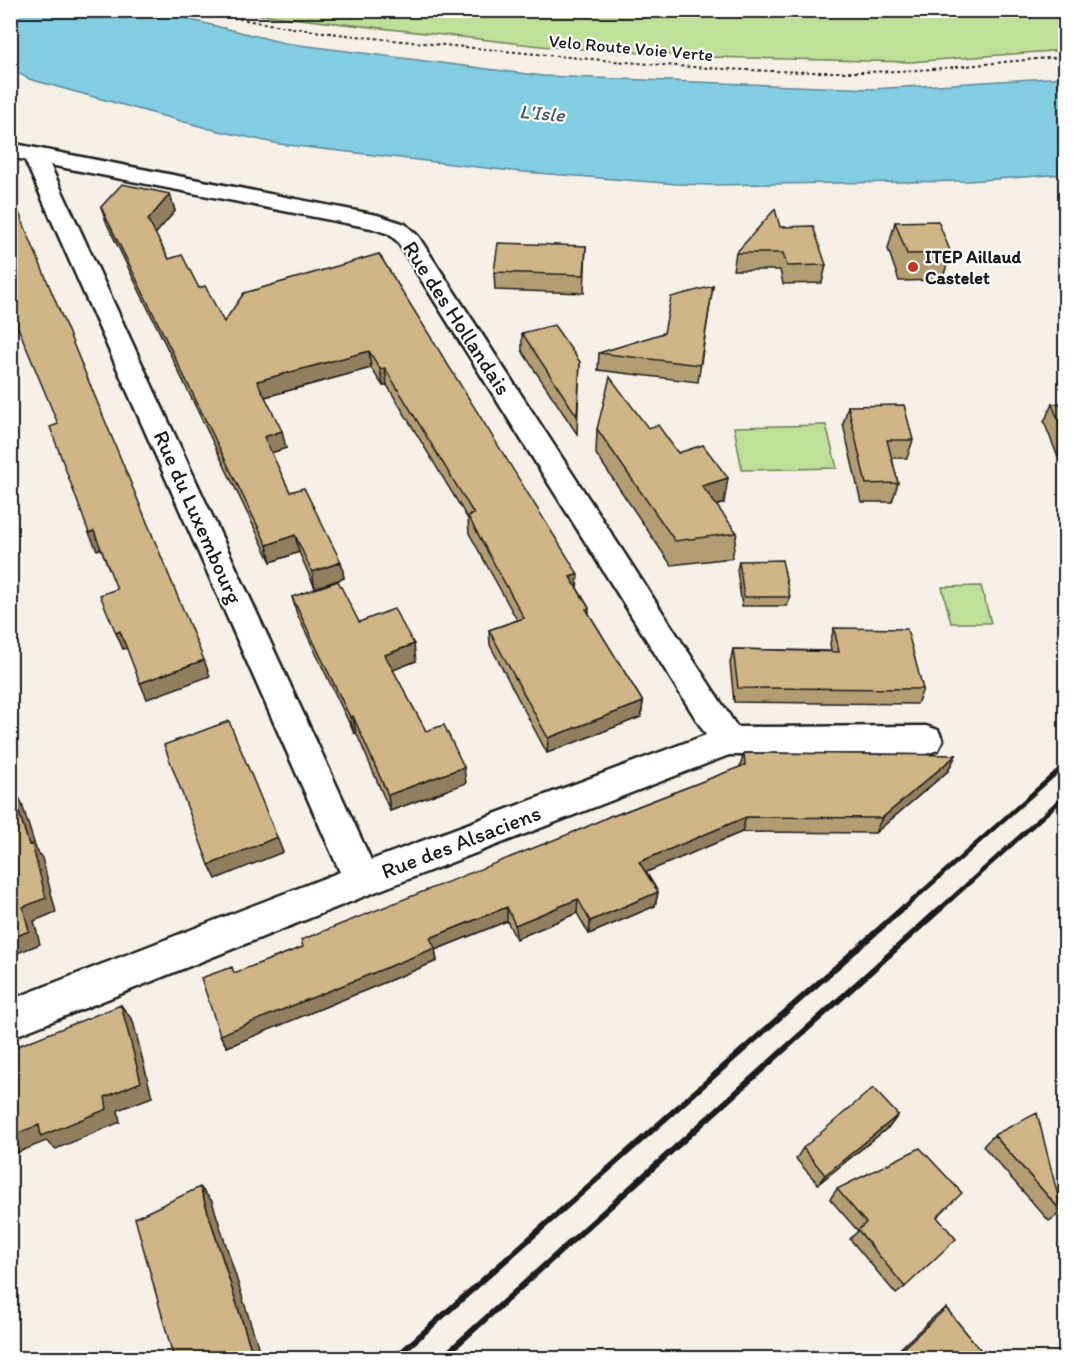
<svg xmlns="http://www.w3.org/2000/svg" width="1076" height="1369" viewBox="0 0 1076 1369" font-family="Itim,sans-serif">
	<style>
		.green { fill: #bfe099; stroke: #6e7e5a; stroke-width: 1.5 }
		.water { fill: #84cee4; stroke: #5a8794; stroke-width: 1.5 }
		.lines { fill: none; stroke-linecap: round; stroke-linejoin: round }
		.minor-casing { stroke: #1c1c1c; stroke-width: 5 }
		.path { stroke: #1c1c1c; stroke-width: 2; stroke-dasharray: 3 3; stroke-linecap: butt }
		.minor { fill: #fff; fill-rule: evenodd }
		.rail-far1 { stroke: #1c1c1c; stroke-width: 4.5 }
		.rail { stroke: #1c1c1c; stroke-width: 6 }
		.wall { fill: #b39d73; stroke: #1c1c1c; stroke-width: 1.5 }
		.shaded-wall { fill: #927f5e; stroke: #1c1c1c; stroke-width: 1.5 }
		.building { fill: #d0b686; stroke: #1c1c1c; stroke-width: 1.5 }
		.poi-dot { fill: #c8321e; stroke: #fff; stroke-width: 2 }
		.labels { text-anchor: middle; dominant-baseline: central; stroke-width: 4.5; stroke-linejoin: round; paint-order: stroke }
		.far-street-label { font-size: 18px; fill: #1c1c1c; stroke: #fff }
		.far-poi-label { font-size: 18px; font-weight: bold; fill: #1c1c1c; stroke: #fff; text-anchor: start }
		.far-water-label { font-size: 20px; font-style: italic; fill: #405a62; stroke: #fff }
		.street-label { font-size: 22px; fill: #1c1c1c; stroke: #fff }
	</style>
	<rect width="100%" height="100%" fill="#f6f0e7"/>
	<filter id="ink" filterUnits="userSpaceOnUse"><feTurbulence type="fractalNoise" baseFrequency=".0167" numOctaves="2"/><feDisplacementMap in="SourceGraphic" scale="12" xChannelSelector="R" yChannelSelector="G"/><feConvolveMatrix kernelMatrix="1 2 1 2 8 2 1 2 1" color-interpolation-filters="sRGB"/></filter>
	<g filter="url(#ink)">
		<path class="green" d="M1065 10V50L910 62 706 57 550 47 228 11Z
			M826 425 837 468 742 470 734 427Z
			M981 586 991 623H951L942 587Z"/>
		<path class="water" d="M10 11H155L284 43 543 76 872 89 1065 77V174L968 181 712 185 677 184 512 171 279 144 210 129 29 79 11 69Z"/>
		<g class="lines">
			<g class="minor-casing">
				<path id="minor" d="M10 143 377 215 405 224 418 236 737 727 926 726 938 730 943 740 938 750 926 754 729 755 375 892 10 1038V1000L340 872 25 160 10 157ZM50 165 371 228 389 234 397 241 706 735 371 860Z"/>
			</g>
			<path class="path" d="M198 10C296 33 395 40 495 50 629 63 764 76 898 71 954 69 1010 60 1066 57"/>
			<use href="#minor" class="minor"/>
			<path class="rail-far1" d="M902 910 1066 764
				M939 910 1066 795"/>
			<path class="rail" d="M395 1358 903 908
				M442 1358 941 908"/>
		</g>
		<path class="wall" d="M170 194 175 211 155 234 169 259 199 288 224 322 379 254 589 608V614L643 702 641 717 547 753 490 645 489 630 517 620 469 533 468 519 387 385 383 386 371 368 265 397 286 448 271 453 290 492 341 562 344 578 315 588 299 552 271 562 107 224 101 207Z
			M895 222 951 253 942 280 899 281 888 249Z
			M780 227 826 265 822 283 783 284 780 270H733L736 253Z
			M586 246 584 293 495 290 494 272Z
			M713 286 698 382 598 370 599 353 664 333Z
			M522 333 580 362 577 434 522 351Z
			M1065 403V457H1058L1044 422 1052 404Z
			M848 406 913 440 907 458H892L898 483 892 502H861L843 424Z
			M597 429 678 453 724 503 716 506 737 533 732 558 671 565 596 454Z
			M739 561 790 597 787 606H742L737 570Z
			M292 597 359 622 416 661 393 670 426 731 466 783 390 811 356 732 354 733 297 614Z
			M834 628 923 689 917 704 734 702 730 663 733 649 831 651 830 643Z
			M744 753 956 755 948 771 875 833 742 832 646 872 658 892 655 906 589 934 577 913 516 939 507 921 435 950 437 961 227 1047 220 1035 235 973 303 947 613 816 740 767Z
			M898 1115 890 1126 818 1184 796 1159 803 1148Z
			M994 1135 1062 1212 1049 1221 983 1146Z
			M837 1189 937 1217 905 1287 896 1294 850 1239 858 1231 830 1199Z
			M946 1308 988 1359H891L890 1358 937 1314Z"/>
		<path class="shaded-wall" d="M170 194 175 211 153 237 148 220Z
			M369 351 371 368 261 398 257 381Z
			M385 368 387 385 383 386 380 369Z
			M282 431 286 448 268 454 264 437Z
			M728 478 724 503 699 511 702 486Z
			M94 531 102 548 97 550 89 533Z
			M295 535 299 552 271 562 267 545Z
			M341 562 344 578 315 588 312 572Z
			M578 574 577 590 570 577Z
			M120 631 127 648 123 649 116 633Z
			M414 644 416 661 388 672 385 655Z
			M204 660 210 676 147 699 140 683Z
			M643 702 641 717 547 753 548 738Z
			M353 716 356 732 354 733 350 717Z
			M956 755 948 771 875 833 882 818Z
			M464 767 466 783 390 811 388 795Z
			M11 786 21 801 36 849 42 858 56 912 34 921 40 944 10 956V939L23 907 29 845Z
			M746 817 742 832 637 876 639 862Z
			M277 837 283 852 216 879 209 865Z
			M658 892 655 906 589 934 590 921Z
			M578 899 577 913 516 939 515 925Z
			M507 907V921L435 950 437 961 227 1047 220 1035 430 938Z
			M121 1005 133 1021 152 1097 118 1110 120 1122 56 1149 46 1141 14 1154 10 1151V1136L105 1097Z
			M898 1115 890 1126 818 1184 825 1175Z
			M200 1187 212 1201 262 1359H254Z"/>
		<path class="building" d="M122 184 170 194 148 220 169 259 182 255 199 288 205 286 224 322 244 293 379 254 578 574 570 577 589 608 586 609 643 702 548 738 489 630 524 618 468 516 474 514 385 368 380 369 369 351 257 381 282 431 264 437 290 492 304 488 341 562 312 572 295 535 267 545 101 207Z
			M10 191 204 660 140 683 120 631 116 633 100 595 117 589 94 531 89 533 50 427 58 424 10 308Z
			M775 209 780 227 813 226 826 265 787 266 783 253H736Z
			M938 221 951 253 907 254 895 222Z
			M498 243 586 246 584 275 494 272Z
			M713 286 700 365 599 353 664 333 671 297Z
			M554 325 580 362 577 416 522 333Z
			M610 377 648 428 658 425 678 453 703 445 728 478 702 486 737 533 675 541 597 429Z
			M1065 403V437L1052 404Z
			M904 405 913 440H887L898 483 866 484 848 406Z
			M782 560 790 597H744L739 561Z
			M338 581 359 622 394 609 414 644 385 655 426 731 444 725 464 767 388 795 353 716 350 717 292 597Z
			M834 628 907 629 923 689 738 688 733 649 839 652Z
			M229 721 277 837 209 865 164 745Z
			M744 753 956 755 882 818 746 817 639 862 658 892 590 921 578 899 515 925 507 907 430 938 435 948 220 1035 201 978 232 967 234 973 303 947 301 940 584 828 612 815 613 816 745 765Z
			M10 786H11L29 845 32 844 46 898 23 907 29 931 10 939Z
			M121 1005 141 1082 105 1097 107 1109 41 1136 39 1125 10 1136V1049Z
			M873 1088 898 1115 825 1175 803 1148Z
			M1037 1113 1062 1212 994 1135Z
			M920 1148 962 1193 937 1217 956 1239 905 1287 858 1230 866 1223 837 1189Z
			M200 1187 254 1359H174L135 1218Z
			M946 1308 988 1359H903L898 1353Z"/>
	</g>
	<circle class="poi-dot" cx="913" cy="267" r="6"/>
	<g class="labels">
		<g class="far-street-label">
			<text transform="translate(631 48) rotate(5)">Velo Route Voie Verte</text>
		</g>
		<g class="far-poi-label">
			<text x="925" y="257">ITEP Aillaud<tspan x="925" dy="21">Castelet</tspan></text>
		</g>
		<g class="far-water-label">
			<text transform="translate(542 113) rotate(5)">L'Isle</text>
		</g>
		<g class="street-label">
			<text transform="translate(457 318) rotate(57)">Rue des Hollandais</text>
			<text transform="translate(198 517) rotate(66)">Rue du Luxembourg</text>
			<text transform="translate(461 842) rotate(-21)">Rue des Alsaciens</text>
		</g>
	</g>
	<rect width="1076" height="1369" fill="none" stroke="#fff" stroke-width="36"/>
	<rect x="18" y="18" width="1040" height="1333" fill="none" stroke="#1c1c1c" stroke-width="2" filter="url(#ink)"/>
</svg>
